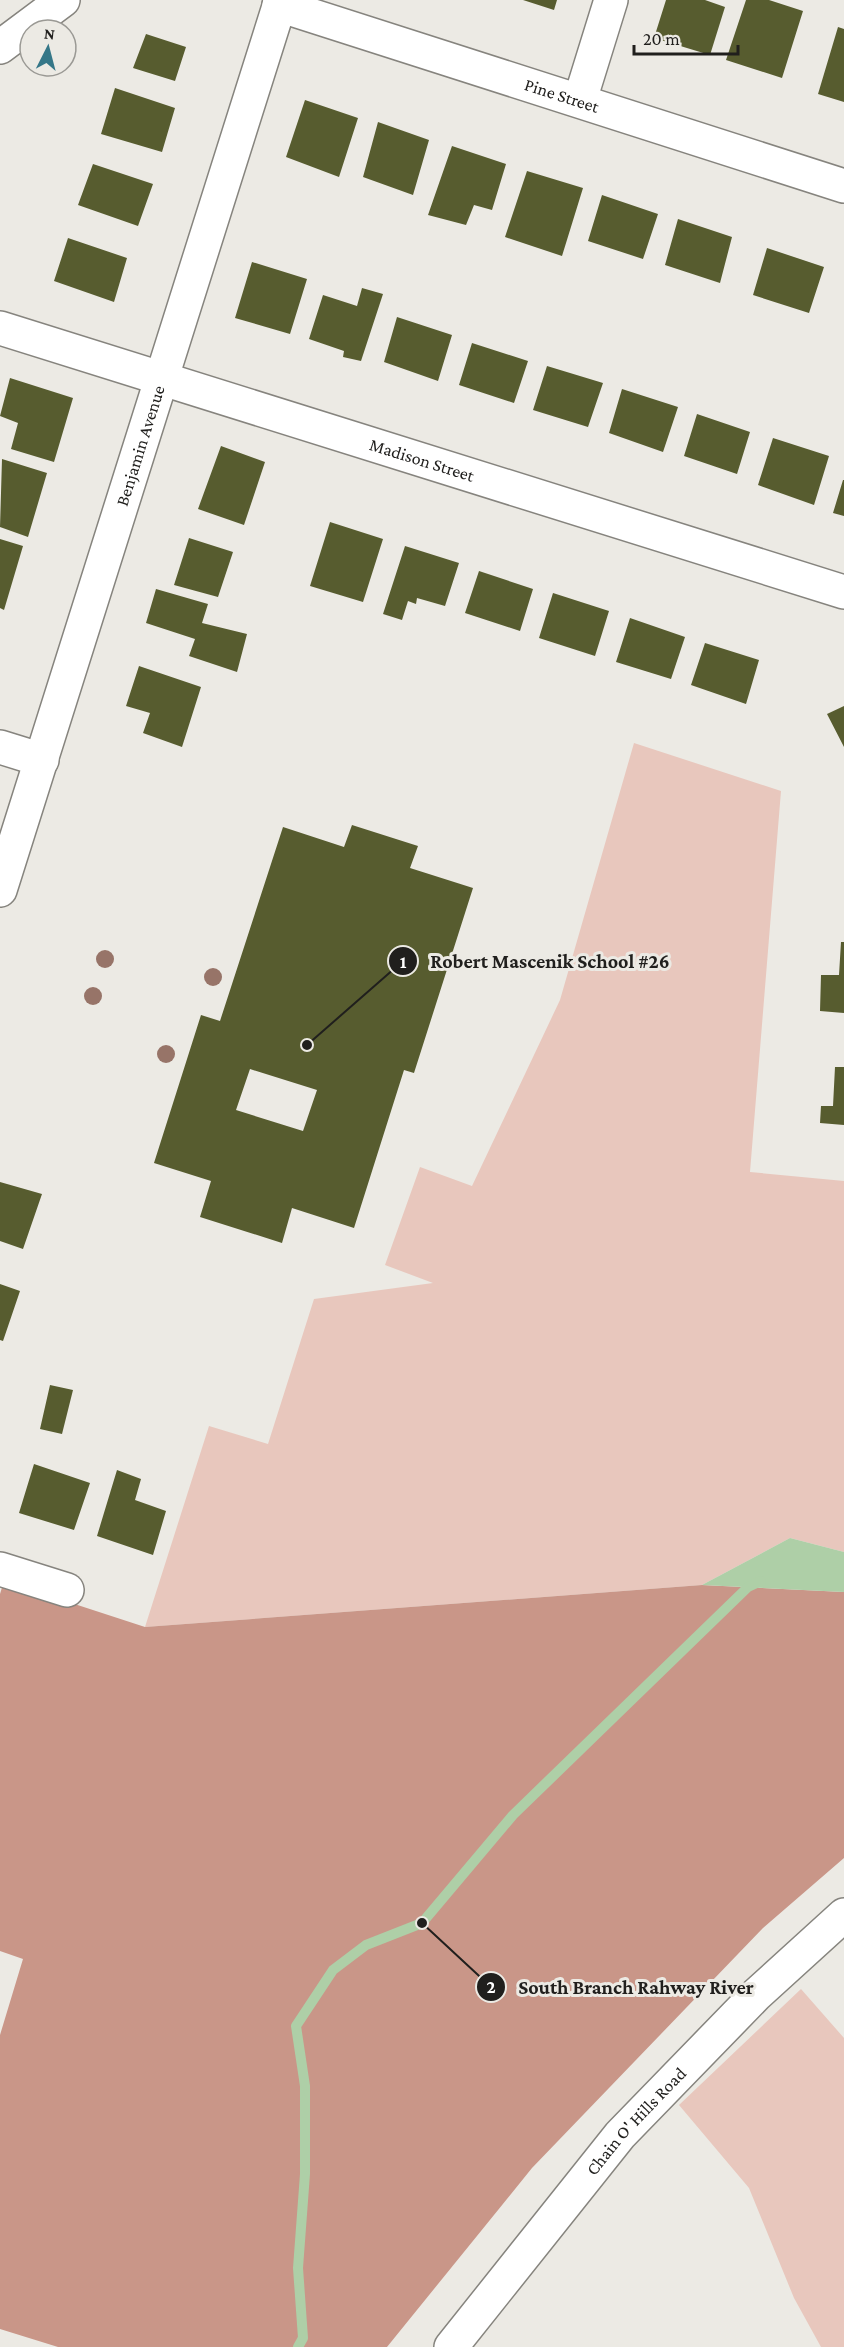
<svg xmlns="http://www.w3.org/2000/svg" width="844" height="2347" viewBox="0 0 844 2347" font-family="'Crimson Pro',serif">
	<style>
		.green { fill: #e8c7bd }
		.forest { fill: #c99688 }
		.water { fill: #aecfa7 }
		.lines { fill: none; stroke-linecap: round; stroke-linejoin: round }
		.stream { stroke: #aecfa7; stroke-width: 10 }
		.building { fill: #575c2f; fill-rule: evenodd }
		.minor-casing { stroke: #86847e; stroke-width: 36 }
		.minor { stroke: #fff; stroke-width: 33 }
		.tree { fill: #977468 }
		.labels { text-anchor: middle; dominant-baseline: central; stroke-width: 6; stroke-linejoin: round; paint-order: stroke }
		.street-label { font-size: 18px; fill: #201f1d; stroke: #eceae4 }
		.leader { fill: none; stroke: #201f1d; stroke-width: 2 }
		.callout-dot { fill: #201f1d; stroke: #eceae4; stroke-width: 2 }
		.mark-label { font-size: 18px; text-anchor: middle; font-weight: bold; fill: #fff }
		.callout-label { font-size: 20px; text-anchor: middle; font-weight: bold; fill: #201f1d; stroke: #eceae4; stroke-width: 6; stroke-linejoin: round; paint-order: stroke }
	</style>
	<rect width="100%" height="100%" fill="#eceae4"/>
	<path class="green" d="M634 743 781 791 750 1172 844 1181V1552L790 1538 702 1585 145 1627 209 1426 268 1444 314 1299 433 1283 385 1265 420 1167 472 1186 560 1000Z
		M801 1989 844 2038V2347H821L794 2298 749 2188 679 2105Z"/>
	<path class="forest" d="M4 1581 145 1627 702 1585 844 1592V1858L763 1928 532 2168 387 2347H58L0 2329V2035L23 1959 0 1951V1594Z"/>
	<path class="water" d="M790 1538 844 1552V1592L702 1585Z"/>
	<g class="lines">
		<path class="stream" d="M298 2347 303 2338 298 2268 305 2174V2086L296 2026 333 1970 366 1945 422 1923 513 1815 748 1587 761 1581"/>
	</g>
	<path class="building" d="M523 0H557L554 10Z
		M666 0H705L725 7 710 55 654 38Z
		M746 0H769L803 11 782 78 726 60Z
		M838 27 844 29V102L818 94Z
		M146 34 186 47 175 81 133 68Z
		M115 88 175 108 162 152 101 134Z
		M305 100 358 118 339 177 286 157Z
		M378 122 429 140 413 195 363 177Z
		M452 146 506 164 492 210 474 205 466 225 428 215Z
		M93 164 153 184 138 226 78 205Z
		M527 171 583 188 562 256 505 237Z
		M602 195 658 214 643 259 588 241Z
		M678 219 732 237 720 283 665 265Z
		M68 238 127 258 114 302 54 281Z
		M767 248 824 267 809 313 753 295Z
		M252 262 307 279 290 334 235 318Z
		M362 288 383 294 361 361 343 357 344 351 309 339 323 295 357 306Z
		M397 317 452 335 438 381 384 362Z
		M472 343 528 361 514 403 459 385Z
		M547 366 603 383 588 427 533 410Z
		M10 378 73 398 54 462 11 449 18 423 0 416Z
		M622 389 678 407 663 452 609 433Z
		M697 414 750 432 737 474 684 456Z
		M773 438 829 456 814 505 758 485Z
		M221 446 265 462 244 525 198 509Z
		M2 459 47 473 28 537 0 527Z
		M843 480H844V516L833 513Z
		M330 522 383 539 363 602 310 586Z
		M189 538 233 552 218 597 174 585Z
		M0 539 23 546 4 610 0 608Z
		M405 546 459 563 445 606 417 598 416 604 408 601 402 620 383 614Z
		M479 571 533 589 520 631 465 613Z
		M156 589 208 604 202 623 247 634 237 672 189 656 195 639 146 623Z
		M553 593 609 611 595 656 539 638Z
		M630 618 685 637 671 679 616 662Z
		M705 643 759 660 746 704 691 685Z
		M139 666 201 687 182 747 143 733 150 713 126 706Z
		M844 706V747L827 714Z
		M352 825 418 846 410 868 473 888 414 1073 404 1070 354 1228 292 1208 282 1243 200 1217 211 1181 154 1163 201 1015 220 1021 283 827 344 847ZM250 1069 317 1090 303 1131 236 1110Z
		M841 942H844V1013L820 1011 821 975H839Z
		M835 1067H844V1125L820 1123 821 1106H833Z
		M0 1182 42 1194 23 1249 0 1241Z
		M0 1284 20 1291 3 1341 0 1340Z
		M50 1385 73 1390 62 1434 40 1429Z
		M34 1464 90 1483 74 1530 19 1513Z
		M117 1470 141 1479 135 1500 166 1511 153 1555 97 1536Z"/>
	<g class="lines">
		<g class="minor-casing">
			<g id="minor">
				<path id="s1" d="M279 5 844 186"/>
				<path d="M0 47 63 0"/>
				<path d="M580 100 611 0"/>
				<path id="s2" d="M0 328 844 592"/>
				<path d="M0 747 42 760"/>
				<path id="s3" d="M0 890 281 0"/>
				<path d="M0 1569 67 1590"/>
				<path id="s4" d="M451 2347 620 2135 756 1995 844 1915"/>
			</g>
		</g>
		<use href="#minor" class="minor"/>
	</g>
	<g class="tree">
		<circle cx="105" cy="959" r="9"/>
		<circle cx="213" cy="977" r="9"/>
		<circle cx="93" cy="996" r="9"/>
		<circle cx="166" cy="1054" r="9"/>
	</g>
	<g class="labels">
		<g class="street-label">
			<text stroke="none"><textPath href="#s1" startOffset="297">Pine Street</textPath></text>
			<text stroke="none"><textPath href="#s3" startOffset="466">Benjamin Avenue</textPath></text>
			<text stroke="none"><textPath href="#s2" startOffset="442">Madison Street</textPath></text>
			<text stroke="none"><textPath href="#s4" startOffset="292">Chain O' Hills Road</textPath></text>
		</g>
	</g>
	<path class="leader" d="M307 1045L403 961M422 1923L491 1987"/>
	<g class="callout-dot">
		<circle cx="307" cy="1045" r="6"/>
		<circle cx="422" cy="1923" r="6"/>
		<circle cx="403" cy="961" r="15"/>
		<circle cx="491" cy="1987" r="15"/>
	</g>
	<g class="mark-label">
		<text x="403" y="968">1</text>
		<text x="491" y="1993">2</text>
	</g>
	<g class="callout-label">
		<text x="550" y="968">Robert Mascenik School #26</text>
		<text x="636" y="1994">South Branch Rahway River</text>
	</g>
	<g transform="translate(48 48) rotate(6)"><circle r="28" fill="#eceae4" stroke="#9a9994" stroke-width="1.5"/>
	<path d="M0-4.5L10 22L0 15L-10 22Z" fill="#357788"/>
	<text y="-9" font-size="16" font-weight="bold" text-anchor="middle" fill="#201f1d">N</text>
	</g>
	<path d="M634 45v9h104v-9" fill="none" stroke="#201f1d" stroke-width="3"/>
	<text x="643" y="45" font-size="18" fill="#201f1d" stroke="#eceae4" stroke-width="4.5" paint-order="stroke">20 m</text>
</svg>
